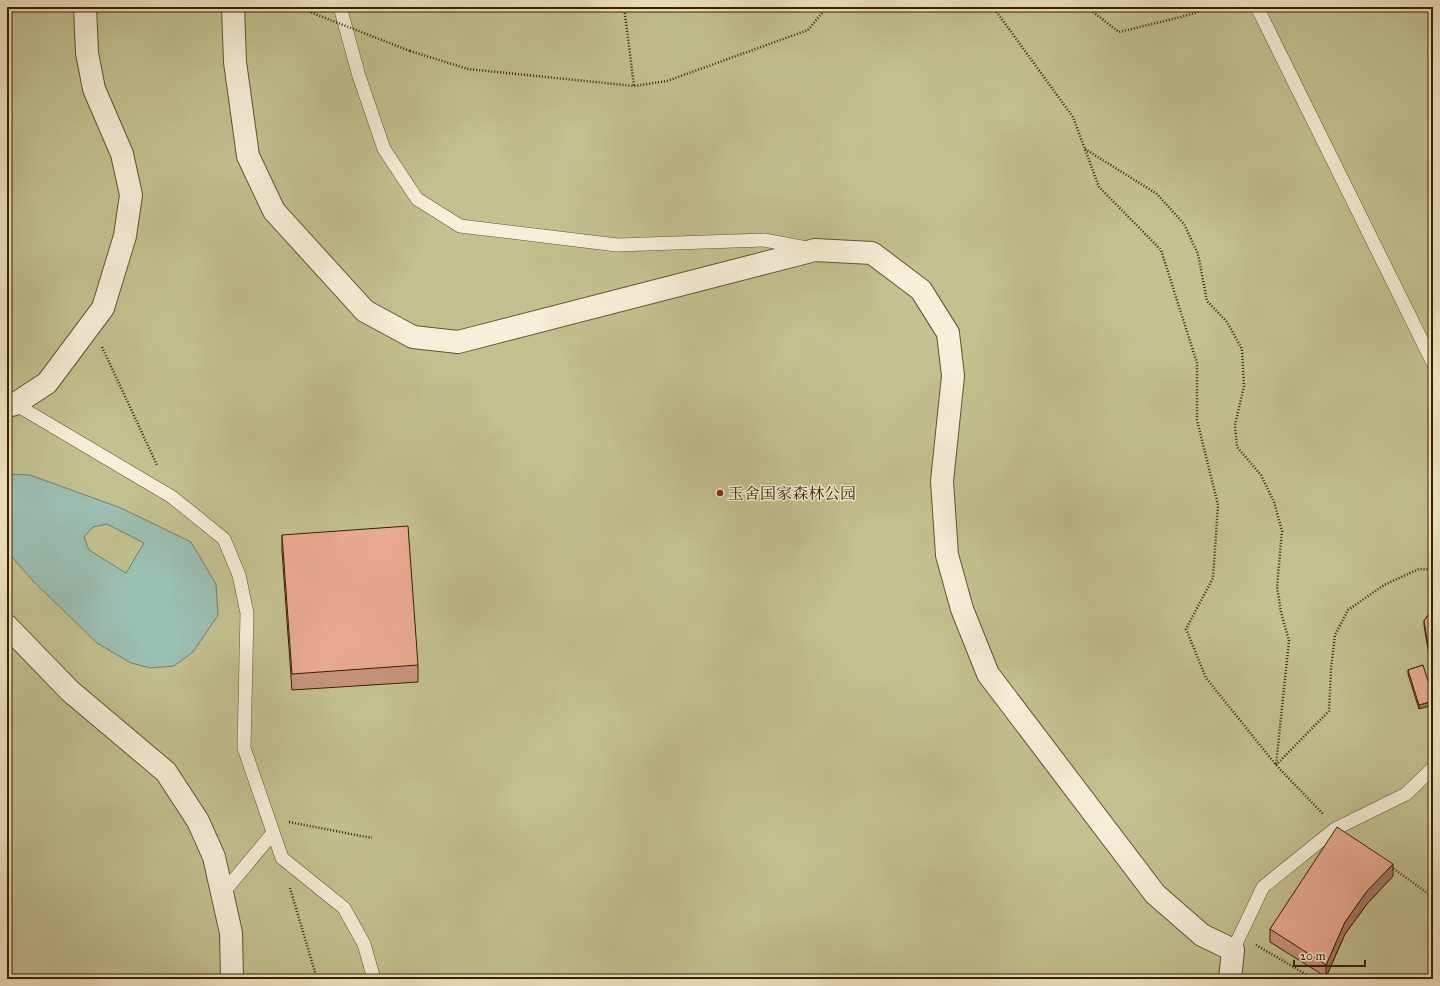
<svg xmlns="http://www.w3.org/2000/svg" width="1440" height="986" viewBox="0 0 1440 986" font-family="'IM FELL Great Primer','Noto Serif SC',serif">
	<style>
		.green { fill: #c2c28f; stroke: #7c7148 }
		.water { fill: #9bc0b4; stroke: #73806c; fill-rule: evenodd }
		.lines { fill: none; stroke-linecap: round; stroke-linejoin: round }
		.service-casing { stroke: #655231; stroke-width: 14 }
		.minor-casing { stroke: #655231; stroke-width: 24 }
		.path { stroke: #362000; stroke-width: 2.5; stroke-dasharray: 1 2; stroke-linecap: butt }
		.service { stroke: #f6efd9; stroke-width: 13 }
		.minor { stroke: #f6efd9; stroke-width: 22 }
		.path-bridge { stroke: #362000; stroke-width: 2.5; stroke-dasharray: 1 2; stroke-linecap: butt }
		.wall { fill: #c9937e; stroke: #362000 }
		.shaded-wall { fill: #a47867; stroke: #362000 }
		.building { fill: #eaab93; stroke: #362000 }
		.poi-dot { fill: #8f2418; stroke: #f6efd9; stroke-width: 1.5 }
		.labels { text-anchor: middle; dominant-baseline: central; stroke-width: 3; stroke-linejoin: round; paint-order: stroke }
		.poi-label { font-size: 16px; fill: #362000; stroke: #f6efd9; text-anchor: start }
	</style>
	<rect width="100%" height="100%" fill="#f1e6c5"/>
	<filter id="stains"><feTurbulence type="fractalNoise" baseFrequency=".005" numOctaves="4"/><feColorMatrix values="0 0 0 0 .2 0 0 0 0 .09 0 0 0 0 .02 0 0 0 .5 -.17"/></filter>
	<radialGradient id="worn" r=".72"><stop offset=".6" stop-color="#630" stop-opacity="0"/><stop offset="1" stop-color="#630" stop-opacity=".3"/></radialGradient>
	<path class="green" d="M7 7H1433V979H7Z"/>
	<path class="water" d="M7 474 30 475 121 508 191 542 216 584 218 615 193 652 174 666 150 668 131 663 97 643 33 581 7 551ZM107 524 144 543 126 573 89 550 84 537 93 527Z"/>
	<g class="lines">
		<g class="service-casing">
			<path id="service" d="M340 7 359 76 384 149 417 199 460 226 617 245 764 240 807 248
				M1257 7 1433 363
				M15 404 172 497 224 539 239 575 247 613 244 748 282 858 344 908 364 944 374 979
				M222 894 273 833
				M1233 950 1263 887 1335 829 1406 794 1433 768"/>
		</g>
		<g class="minor-casing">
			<path id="minor" d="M233 7 235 62 248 156 274 211 365 311 413 337 458 342 815 250 872 253 921 290 948 333 953 376 942 481 947 555 962 609 988 674 1155 894 1202 935 1233 950 1230 979
				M7 406 15 404 47 383 103 308 125 236 131 195 122 154 94 89 87 53 85 7
				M7 626 70 691 166 772 198 821 214 857 231 933 232 979"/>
		</g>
		<path class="path" d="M624 7 634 86
			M993 7 1073 117 1099 187 1161 250 1197 363V420L1218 505 1213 578 1186 629 1206 678 1276 765 1323 814
			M1093 12 1119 32 1181 17 1214 7
			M410 51 468 69 634 86 667 81 808 30 827 7
			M1085 149 1157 194 1184 224 1198 254 1207 301 1227 322 1242 349 1244 386 1235 425 1237 447 1261 475 1274 502 1282 531 1277 587 1281 612 1289 641 1276 765
			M102 347 157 465
			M1276 765 1329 711 1331 669 1335 635 1348 610 1384 585 1419 569 1433 570
			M289 822 372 838
			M1391 867 1433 897
			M290 888 317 979
			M1256 945 1314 979"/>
		<use href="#service" class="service"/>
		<use href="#minor" class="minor"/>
		<path class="path-bridge" d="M297 7 410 51"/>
	</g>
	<path class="wall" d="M282 535 418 665V682L292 690 282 551Z
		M1433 608V664L1430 662 1424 625V621Z
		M1423 665 1419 709 1408 674V670Z
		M1393 876 1367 904 1345 934 1326 977 1270 942V929Z"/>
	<path class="shaded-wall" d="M1433 701V705L1419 709V705Z
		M1393 864V876L1367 904 1345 934 1326 977V965L1345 922 1367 891Z"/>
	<path class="building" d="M408 526 418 665 292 674 282 535Z
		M1433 608V660L1430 658 1424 621Z
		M1423 665 1433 697V701L1419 705 1408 670Z
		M1337 827 1393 864 1367 891 1345 922 1326 965 1270 929Z"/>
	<circle class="poi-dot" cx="720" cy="493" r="4"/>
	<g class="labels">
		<g class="poi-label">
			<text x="728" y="493">玉舍国家森林公园</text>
		</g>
	</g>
	<rect width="1440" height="986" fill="none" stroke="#f1e6c5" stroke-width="24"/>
	<rect x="8" y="8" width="1424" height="970" fill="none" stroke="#362000" stroke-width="2"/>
	<rect x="12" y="12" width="1416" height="962" fill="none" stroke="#362000"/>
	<path d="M1294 960v6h71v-6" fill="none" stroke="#362000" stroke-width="2"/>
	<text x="1300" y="960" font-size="12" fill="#362000" stroke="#f6efd9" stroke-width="3" paint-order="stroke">20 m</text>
	<rect width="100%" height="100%" filter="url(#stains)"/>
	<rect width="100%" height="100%" fill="url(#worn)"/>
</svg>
